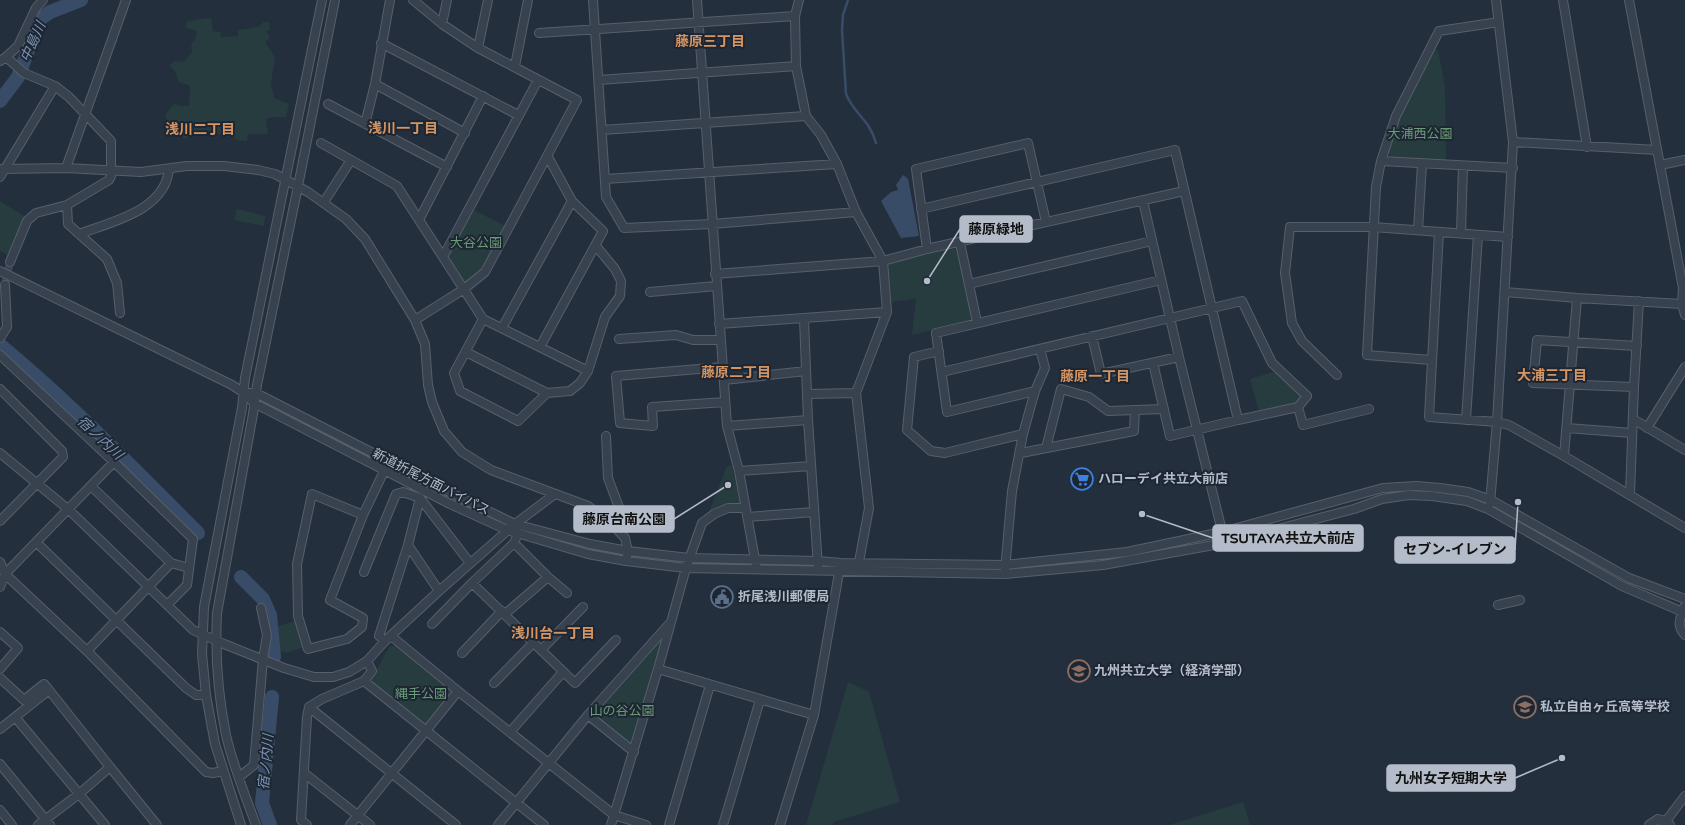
<svg xmlns="http://www.w3.org/2000/svg" width="1685" height="825" viewBox="0 0 1685 825" font-family="'Varela Round','Noto Sans JP',sans-serif">
	<style>
		.green { fill: #263c3f }
		.water { fill: #394c67 }
		.lines { fill: none; stroke-linecap: round; stroke-linejoin: round }
		.stream { stroke: #394c67; stroke-width: 2.5 }
		.river { stroke: #394c67; stroke-width: 14 }
		.minor-tunnel { stroke: #3a4453; stroke-width: 8; stroke-dasharray: 8 4; stroke-linecap: butt }
		.minor-casing { stroke: #565f6c; stroke-width: 10 }
		.minor { stroke: #38414e; stroke-width: 8 }
		.labels { text-anchor: middle; dominant-baseline: central; stroke-width: 4; stroke-linejoin: round; paint-order: stroke }
		.park-label { font-size: 13px; fill: #6b9a76; stroke: #1d2633 }
		.poi-label { font-size: 13px; font-weight: bold; fill: #b4bcc9; stroke: #1d2633; text-anchor: start }
		.street-label { font-size: 13px; fill: #b4bcc9; stroke: #1d2633 }
		.neighbourhood-label { font-size: 14px; font-weight: bold; fill: #d59563; stroke: #1d2633 }
		.water-label { font-size: 14px; font-style: italic; fill: #7c92b1; stroke: #1d2633 }
		.leader { fill: none; stroke: #b4bcc9; stroke-width: 1.5 }
		.callout-dot { fill: #b4bcc9; stroke: #1d2633; stroke-width: 1.5 }
		.callout { fill: #b4bcc9; stroke: #b4bcc9; stroke-width: 1.5 }
		.callout-label { font-size: 14px; text-anchor: middle; font-weight: bold; fill: #111 }
	</style>
	<rect width="100%" height="100%" fill="#242f3e"/>
	<path class="green" d="M211 18 213 31 220 32 221 37 238 36V30L258 27 264 22H269L270 30 266 31 270 38 265 42 275 57 271 83 274 98 289 104 286 117H273L266 119 268 134H248L247 141 237 140 231 136 224 137 212 130C203 135 194 133 185 139L168 126 165 115 174 104 181 106H189L190 86 179 82 174 70 169 66 175 61 184 62 192 52 191 44 195 40 197 31 186 28 187 21Z
		M1433 50H1438L1445 86 1446 161 1391 158 1388 152 1401 112Z
		M0 201 24 216 9 256 0 251Z
		M237 209 265 216 264 226 234 220Z
		M474 210 505 226 481 270 465 284 448 257Z
		M957 248 974 320 912 335 916 299 891 302 888 263Z
		M1276 371 1302 396 1296 403 1259 412 1250 379Z
		M732 465 740 504 720 506 709 512 727 466Z
		M295 621 304 647 287 653 278 651V626Z
		M659 639 663 642 632 744H629L595 717V712Z
		M392 646H398L451 689 453 692 426 726 370 682 389 647Z
		M848 682 869 692 900 802 833 822V825H806Z
		M1243 802 1250 825H1169Z"/>
	<path class="water" d="M903 175 908 179 919 236 901 238 881 201 891 192 898 190 896 185Z"/>
	<g class="lines">
		<path class="stream" d="M848 0 843 15 842 30 846 94C854 114 870 120 876 143"/>
		<path class="river" d="M0 101 18 77 40 19 50 12 81 0
			M0 345C70 403 134 469 198 533
			M241 577 263 599 270 615 274 657
			M270 825 262 803 272 697"/>
		<path class="minor-tunnel" d="M5 285 10 262"/>
		<g class="minor-casing">
			<path id="minor" d="M413 0 442 24 478 48 577 100 485 272 464 289 415 320
				M593 0 606 197 624 228 712 224 856 212
				M697 0 727 426 739 471 756 565
				M799 0 795 16 796 66 806 116 821 135 837 164 856 212 883 261 887 312 856 393 869 508 858 567
				M1563 0 1587 147
				M1629 0 1683 288 1682 304 1685 315
				M442 24 447 0
				M539 33 795 16
				M381 43 518 115
				M478 48 488 0
				M6 57 18 46 36 8 43 0
				M0 61 6 57 24 73 55 86 0 177
				M515 66 528 0
				M599 80 796 66
				M375 84 465 133
				M328 104 447 167
				M365 124 375 84 390 0
				M602 130 806 116
				M1513 142 1657 150
				M321 143 351 160
				M1381 161 1513 168
				M1660 165 1685 160
				M66 168 126 0
				M0 169 66 168 141 172 187 166H224L258 170 275 174 308 192 346 219 365 239 415 320 425 344 428 385 432 402 444 431 462 452 491 470 588 506 611 523 625 538 628 551 627 556
				M605 179 837 164
				M1143 201 1179 357 1225 543
				M324 202 351 160 397 186 483 319 588 371
				M67 205 68 224 107 259 117 283 120 313
				M921 209 1175 150 1238 420 1170 436 1153 363
				M420 218 483 96
				M1418 230 1422 164
				M1439 232 1429 417 1497 422 1509 425 1564 456
				M1461 233 1463 166
				M79 234C111 222 165 211 169 169
				M960 243 977 322
				M927 249 916 169 1028 143 1046 222
				M443 257 538 80
				M10 262 27 221 36 213 67 205 109 180 111 176V141L69 97 55 86
				M0 271 232 385 244 393 254 403 450 504 507 530 588 554 626 561 686 568 1005 574 1103 565 1225 543 1354 509 1382 499 1409 495 1432 496 1467 501 1488 509 1622 586 1685 613
				M715 274 883 261 927 249 1184 191
				M969 284 1152 241
				M650 292 716 286
				M1505 292 1577 298 1682 304
				M1577 298 1564 456 1685 528
				M483 319 454 373 460 391 518 421 547 393 570 391 580 383 588 371 605 317 620 296 621 281 615 269 596 246
				M804 319 808 420 818 566
				M719 324 887 312
				M502 328 572 201
				M1092 336 1101 374 1179 357
				M0 338 7 327 5 285
				M619 339 676 335 693 340H720
				M540 347 603 231 572 201 548 157
				M939 351 914 357 907 430 931 451 945 453 1023 434 1035 391 1045 368 1040 349
				M466 352 547 393
				M0 355 114 462 193 539 187 585 167 605
				M1431 360 1367 355 1376 187 1381 161 1396 116 1439 31 1499 22
				M722 367 616 376 620 423 653 426 652 407 725 402
				M942 372 1242 301 1272 363 1307 396 1298 407 1238 420
				M1337 375 1302 341 1292 323 1285 273 1290 227H1373L1508 237
				M724 380 806 371
				M1634 387 1533 383 1537 340 1637 346
				M0 389 62 451 63 457 0 521
				M1035 391 947 412 936 333 1161 280
				M244 393H256L447 491 515 524 590 544 628 551 689 558 818 561 841 563 1005 565 1127 552 1222 532 1383 488 1416 486 1440 488 1468 492 1491 500 1629 578 1685 599
				M808 394 856 393
				M1298 407 1303 425 1369 409
				M1633 419 1685 450
				M1466 420 1478 235
				M727 426 808 420
				M1567 428 1632 433
				M1647 428 1685 367
				M606 436 608 478 620 510 611 523
				M1046 448 1061 389 1089 397 1108 411 1164 409
				M0 453 68 509 193 630 224 644 284 668 314 677H333L349 672 367 661 385 641 439 591 515 524 555 494
				M1021 453 1134 431 1135 410
				M739 471 811 466
				M91 486 171 563 189 568
				M1630 494 1634 387 1639 301
				M1490 503 1497 422 1513 142 1496 0
				M363 515 312 494 297 564 298 616 308 649 347 639 362 627 363 618 330 600 363 515 385 469
				M747 517 814 512
				M518 533 514 543 472 583 575 683 616 640
				M36 542 186 688 196 695H206
				M514 543 548 577 567 593
				M408 545 439 591
				M0 562 5 574 87 651 206 772 213 773 223 771
				M1005 570 1012 491 1023 434
				M364 572 396 494 403 492 420 498
				M0 587 5 574 114 462
				M1498 605 1520 600
				M1684 607C1680 619 1676 626 1685 635
				M505 614 548 577
				M432 624 472 583
				M0 632 18 648 0 669
				M391 636 458 691 614 815 646 825
				M385 641 379 636 408 545 420 498 470 563
				M541 650 583 607
				M87 651 171 563
				M462 653 502 611
				M658 669 814 715
				M0 678 24 700 44 684 49 690
				M364 681 544 825
				M494 683 533 643
				M309 707 456 825
				M588 715 634 752
				M15 717 105 825
				M0 729 49 690 110 767 79 794 38 825
				M510 732 563 672
				M0 764 50 825
				M110 767 157 825
				M304 773 370 825
				M239 777 254 765 263 659 267 635 261 608
				M0 810 12 825
				M241 825 215 744 206 695 202 654 204 607 242 408 245 378 322 0
				M256 825C245 795 233 766 226 735 218 695 215 653 217 613L253 414 257 385 298 186 335 0
				M307 825 301 820 307 717 309 707 322 699 364 681 372 671 367 661
				M350 825 458 691
				M498 825 588 715 670 623
				M611 825 658 669 686 568 702 523 714 514 728 508H745
				M669 825 710 685
				M723 825 760 700
				M780 825 814 715 840 567
				M1649 825 1658 819 1666 821 1662 825
				M1670 825 1666 821 1685 796"/>
		</g>
		<use href="#minor" class="minor"/>
	</g>
	<defs>
		<g id="supermarket-ring" transform="scale(1.15)"><circle r="9.5" fill="#1d2633" stroke="#3f7fe0" stroke-width="1.5"/><path d="M-6-5.5h2.5l.6 2H6L4.5 2H-2.5L-4.4-4H-6ZM-1.5 3.2a1.3 1.3 0 1 0 .1 0ZM3 3.2a1.3 1.3 0 1 0 .1 0Z" fill="#3f7fe0"/></g>
		<g id="civic-ring" transform="scale(1.15)"><circle r="9.5" fill="#1d2633" stroke="#5c6f8a" stroke-width="1.5"/><path d="M-.6-6.5H3V-4.5H.6V-3L4-1V1h2V6H-6V1h2V-1L-.6-3ZM-1.2 2.5V6h2.4V2.5Z" fill="#5c6f8a"/></g>
		<g id="university-ring" transform="scale(1.15)"><circle r="9.5" fill="#1d2633" stroke="#8d6e63" stroke-width="1.5"/><path d="M0-5L7-2L0 1L-7-2ZM-4 1L0 2.5L4 1V4Q0 6-4 4Z" fill="#8d6e63"/></g>
		<g id="school-ring" transform="scale(1.15)"><circle r="9.5" fill="#1d2633" stroke="#8d6e63" stroke-width="1.5"/><path d="M0-5L7-2L0 1L-7-2ZM-4 1L0 2.5L4 1V4Q0 6-4 4Z" fill="#8d6e63"/></g>
	</defs>
	<g fill-rule="evenodd">
		<use href="#supermarket-ring" x="1082" y="479"/>
		<use href="#civic-ring" x="722" y="597"/>
		<use href="#university-ring" x="1079" y="671"/>
		<use href="#school-ring" x="1525" y="707"/>
	</g>
	<g class="labels">
		<g class="park-label">
			<text x="1420" y="134">大浦西公園</text>
			<text x="476" y="243">大谷公園</text>
			<text x="421" y="694">縄手公園</text>
			<text x="622" y="711">山の谷公園</text>
		</g>
		<g class="poi-label">
			<text x="1098" y="479">ハローデイ共立大前店</text>
			<text x="738" y="597">折尾浅川郵便局</text>
			<text x="1094" y="671">九州共立大学（経済学部）</text>
			<text x="1540" y="707">私立自由ヶ丘高等学校</text>
		</g>
		<g class="street-label">
			<text transform="translate(431 482) rotate(27)">新道折尾方面バイパス</text>
		</g>
		<g class="neighbourhood-label">
			<text x="710" y="41">藤原三丁目</text>
			<text x="403" y="128">浅川一丁目</text>
			<text x="200" y="129">浅川二丁目</text>
			<text x="736" y="372">藤原二丁目</text>
			<text x="1552" y="375">大浦三丁目</text>
			<text x="1095" y="376">藤原一丁目</text>
			<text x="553" y="633">浅川台一丁目</text>
		</g>
		<g class="water-label">
			<text transform="translate(33 42) rotate(-66)">中島川</text>
			<text transform="translate(100 438) rotate(43)">宿ノ内川</text>
			<text transform="translate(266 762) rotate(-85)">宿ノ内川</text>
		</g>
	</g>
	<path class="leader" d="M927 281L960 229M728 485L674 519M1142 514L1213 538M1518 502L1515 550M1562 758L1515 778"/>
	<g class="callout-dot">
		<circle cx="927" cy="281" r="4"/>
		<circle cx="728" cy="485" r="4"/>
		<circle cx="1142" cy="514" r="4"/>
		<circle cx="1518" cy="502" r="4"/>
		<circle cx="1562" cy="758" r="4"/>
	</g>
	<g class="callout">
		<rect x="960" y="216" width="72" height="26" rx="4"/>
		<rect x="574" y="506" width="100" height="26" rx="4"/>
		<rect x="1213" y="525" width="150" height="26" rx="4"/>
		<rect x="1395" y="537" width="120" height="26" rx="4"/>
		<rect x="1387" y="765" width="128" height="26" rx="4"/>
	</g>
	<g class="callout-label">
		<text x="996" y="234">藤原緑地</text>
		<text x="624" y="524">藤原台南公園</text>
		<text x="1288" y="543">TSUTAYA共立大前店</text>
		<text x="1455" y="554">セブン-イレブン</text>
		<text x="1451" y="783">九州女子短期大学</text>
	</g>
</svg>
